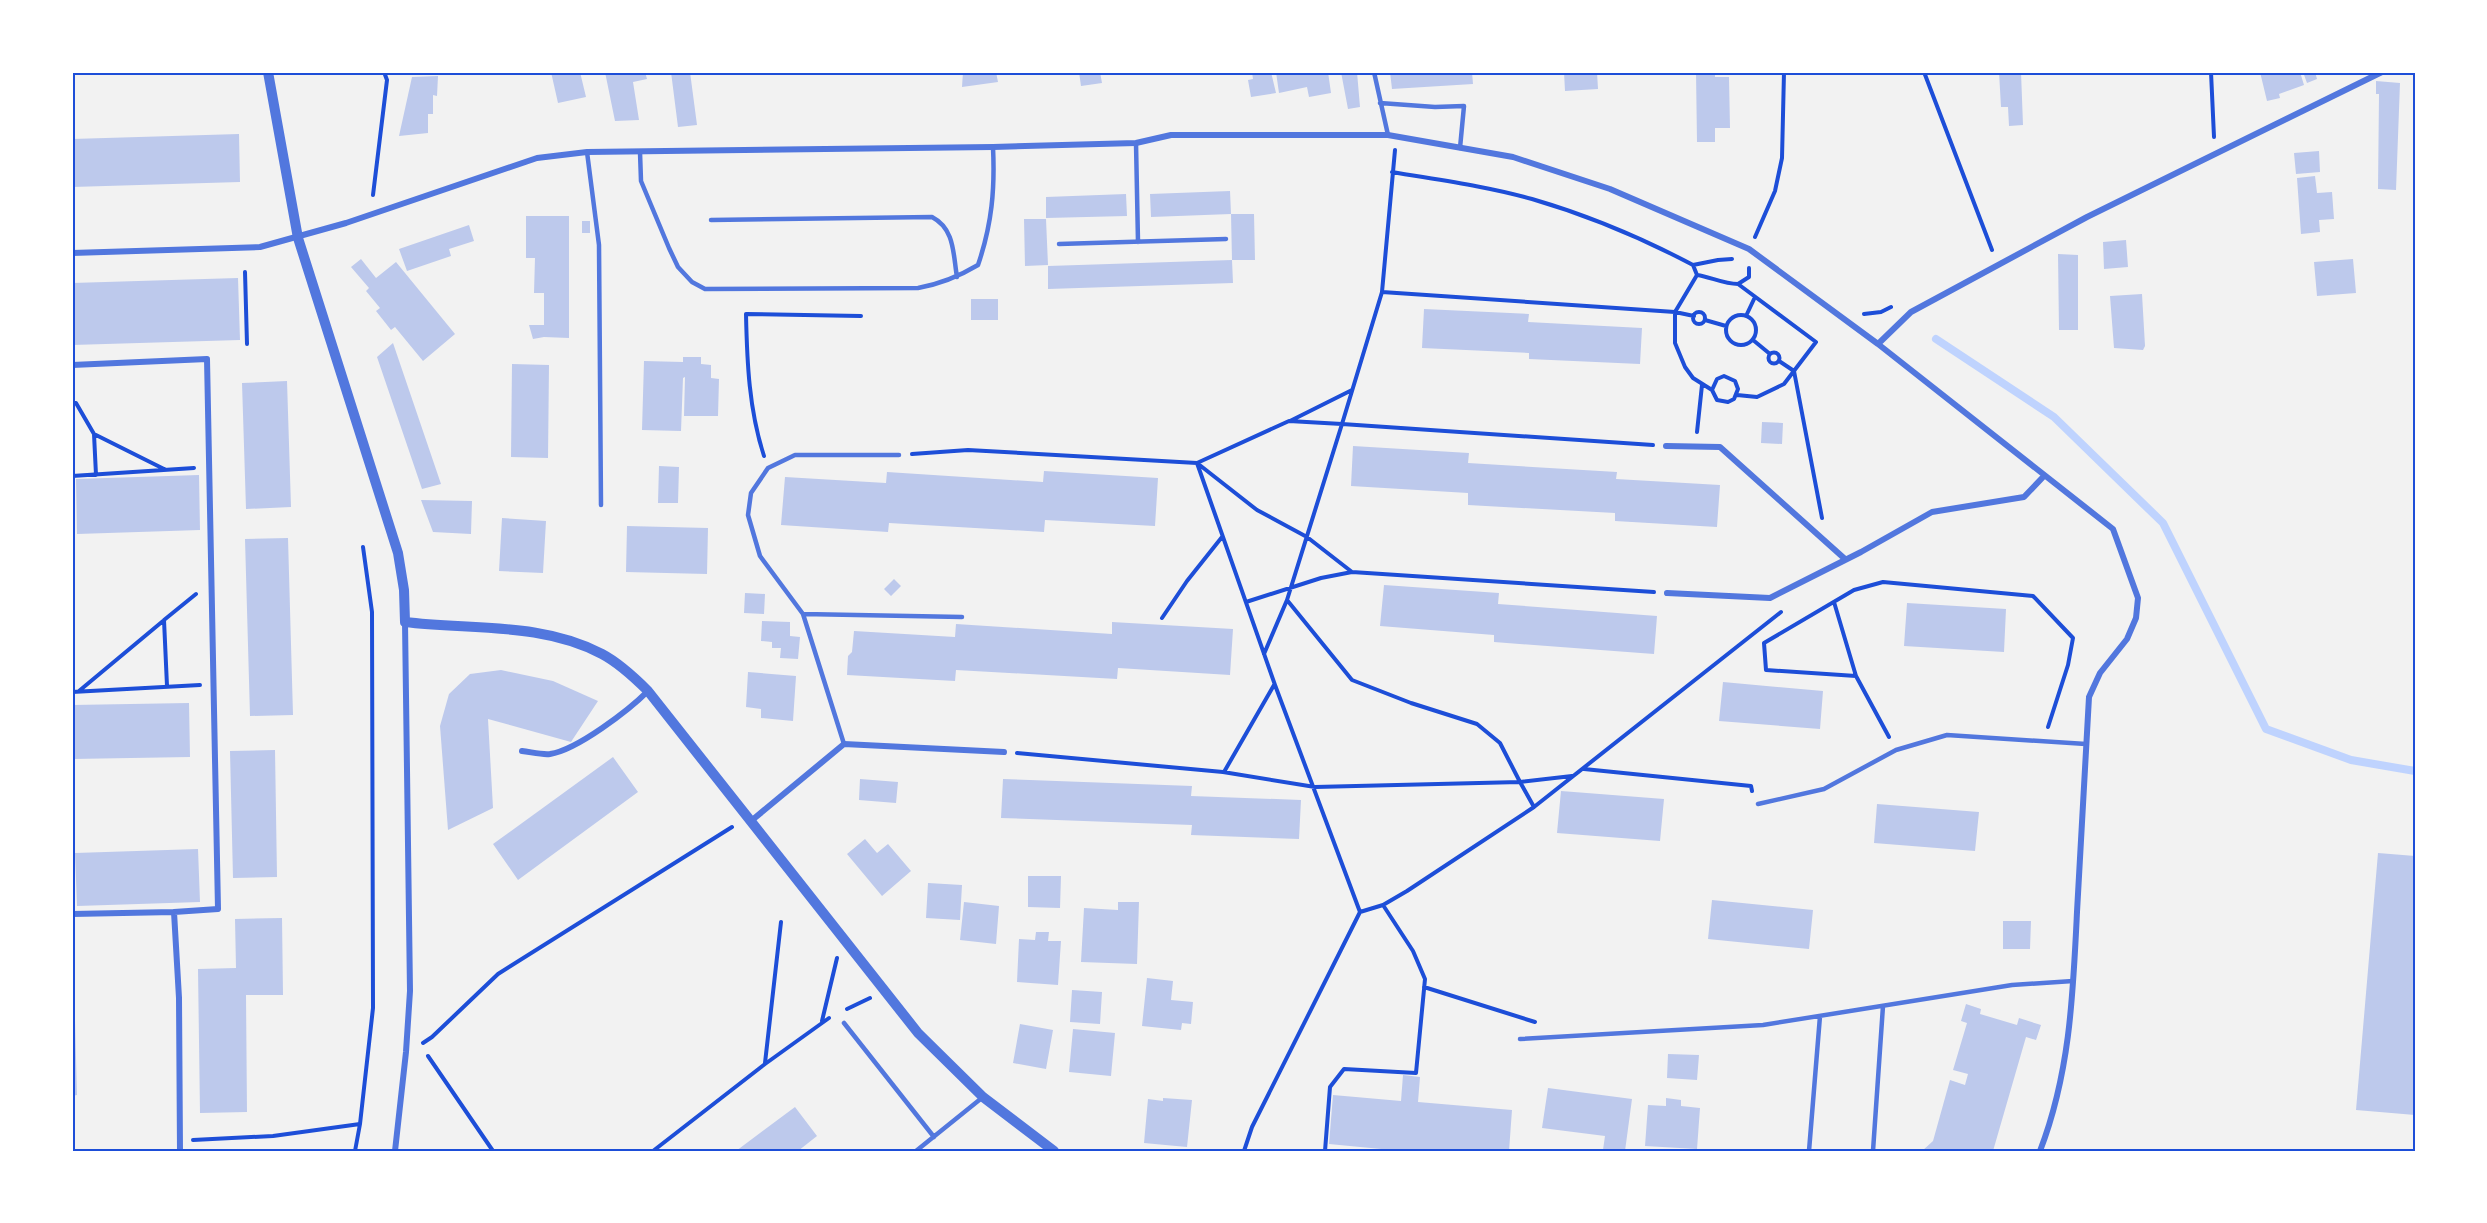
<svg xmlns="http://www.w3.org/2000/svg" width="2487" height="1223" viewBox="0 0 2487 1223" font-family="Lora,serif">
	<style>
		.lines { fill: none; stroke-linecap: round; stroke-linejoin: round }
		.stream { stroke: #bfd3fe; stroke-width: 8 }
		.building { fill: #bdc9ec }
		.path { stroke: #1d4ed8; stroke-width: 4 }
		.service { stroke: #5277de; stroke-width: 4.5 }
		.minor { stroke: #5277de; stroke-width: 6 }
		.tertiary { stroke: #5277de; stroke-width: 10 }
		.neatline { fill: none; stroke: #1d4ed8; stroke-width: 2 }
	</style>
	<rect width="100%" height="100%" fill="#f2f2f2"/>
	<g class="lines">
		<path class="stream" d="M1936 339 2054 417 2163 523 2266 729 2351 760 2415 771"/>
	</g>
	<path class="building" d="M551 72H580L586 97 558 103Z
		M605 72H645L647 79 633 82 639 120 615 121Z
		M671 72H690L697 125 678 127Z
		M963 72H996L998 82 962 87Z
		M1079 72H1100L1102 83 1081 86Z
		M1252 72H1271L1276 93 1251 97 1248 80 1253 79Z
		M1276 72H1328L1331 93 1309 97 1307 87 1279 93Z
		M1341 72H1357L1360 107 1348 109Z
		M1390 72H1472L1473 84 1392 89Z
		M1564 72H1597L1598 89 1565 91Z
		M1696 72H1715V77H1729L1730 128H1715V142H1697Z
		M1999 72H2021L2023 125 2009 126 2008 107H2001Z
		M2260 72H2300L2304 85 2279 94 2280 98 2267 101Z
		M2303 72H2315L2317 79 2307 83Z
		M438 76 437 96 433 95V114H428V133L399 136 412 77Z
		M2376 81 2400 83 2396 190 2378 189 2379 94H2376Z
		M239 134 240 182 72 187V139Z
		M2319 151 2320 172 2296 174 2294 153Z
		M2315 176 2317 193 2332 192 2334 219 2319 220 2320 232 2301 234 2297 178Z
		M1230 191 1231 214H1254L1255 260H1232L1231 214 1151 217 1150 194Z
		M1126 194 1127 216 1046 218V197Z
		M526 216H569V338L544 337 533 339 529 325H544V293H534L535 258H526Z
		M1024 219H1046L1048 265 1025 266Z
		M582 221H590V233H582Z
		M469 225 474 241 449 249 451 256 407 271 399 249Z
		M2126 240 2128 267 2104 269 2103 242Z
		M2058 254 2078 255V330H2059Z
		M361 259 376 278 396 262 455 334 423 361 395 327 391 330 376 311 380 308 366 291 369 288 351 267Z
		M2353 259 2356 293 2317 296 2314 262Z
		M1232 260 1233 283 1048 289V266Z
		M238 278 240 340 72 345V283Z
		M2142 294 2145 346 2143 350 2114 348 2110 296Z
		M971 299H998V320H971Z
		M1424 309 1529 314 1528 322 1642 328 1640 364 1529 359V353L1422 348Z
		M393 343 441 484 422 489 377 357Z
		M683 357H701V364L711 365V378L719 379 718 416H684L685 377 683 378 681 431 642 430 644 361 683 362Z
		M512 364 549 365 548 458 511 457Z
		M287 381 291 507 246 509 242 383Z
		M1762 422 1783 423 1782 444 1761 443Z
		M1353 446 1469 453 1468 463 1617 472 1616 479 1720 485 1717 527 1615 521V513L1468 505V493L1351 486Z
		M659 466 679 467 678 503H658Z
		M1044 471 1158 478 1155 526 1045 520 1044 532 889 523 888 532 781 525 785 477 886 483 887 472 1043 482Z
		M199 475 200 530 77 534 76 479Z
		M421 500 472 501 471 534 433 532Z
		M502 518 546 521 543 573 499 571Z
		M627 526 708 528 707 574 626 572Z
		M288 538 293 715 250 716 245 539Z
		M894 579 901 586 891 596 884 589Z
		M1384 585 1499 593 1498 604 1657 616 1654 654 1494 642V635L1380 626Z
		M745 593 765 594 764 614 744 613Z
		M1907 603 2006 609 2004 652 1904 646Z
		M762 621 790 622V636L800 637 798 659 780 658 781 648H772V642L761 641Z
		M1112 622 1233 629 1230 675 1118 668 1117 679 956 670 955 681 847 675 848 656 852 652 854 631 955 637 956 624 1112 634Z
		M501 670 553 681 598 701 571 742 488 719 493 808 448 830 440 726 449 694 470 674Z
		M748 672 796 676 793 721 761 718V709L746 707Z
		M1723 682 1823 691 1820 729 1719 721Z
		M189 703 190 757 72 759V705Z
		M275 750 277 877 233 878 230 751Z
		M613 757 638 792 518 880 493 844Z
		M860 779 898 782 896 803 859 800Z
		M1003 779 1192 786 1191 796 1301 800 1299 839 1191 835 1192 825 1001 818Z
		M1561 791 1664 799 1660 841 1557 833Z
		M1877 804 1979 812 1975 851 1874 843Z
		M865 839 877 853 888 844 911 871 882 896 847 854Z
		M198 849 200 902 77 906 75 853Z
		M2378 853 2415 856V1115L2356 1110Z
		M1028 876H1061L1060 908 1028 907Z
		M928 883 962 885 960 920 926 918Z
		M1712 900 1813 910 1809 949 1708 939Z
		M964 902 999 906 996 944 960 940Z
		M1118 902H1139L1137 964 1081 962 1084 908 1118 910Z
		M282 918 283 995H246L247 1112 200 1113 198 969 236 968 235 919Z
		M2003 921H2031L2030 949H2003Z
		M1036 932H1049L1048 941H1061L1058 985 1017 982 1019 939 1035 940Z
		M1147 978 1173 981 1171 1000 1193 1002 1191 1024 1182 1023 1181 1030 1142 1026Z
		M72 983H74L77 1095 72 1096Z
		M1072 990 1102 992 1100 1024 1070 1022Z
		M1966 1004 1981 1009 1980 1014 2017 1025 2019 1018 2041 1025 2036 1040 2026 1037 1993 1151H1922L1933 1141 1950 1080 1965 1085 1968 1074 1953 1070 1967 1023 1961 1021Z
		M1020 1024 1053 1030 1046 1069 1013 1063Z
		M1073 1029 1115 1033 1111 1076 1069 1072Z
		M1668 1054 1699 1055 1697 1080 1667 1078Z
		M1403 1075 1420 1077 1418 1102 1512 1110 1509 1151H1402L1329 1144 1333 1095 1401 1101Z
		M1548 1088 1632 1099 1625 1151 1603 1150 1605 1136 1542 1128Z
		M1163 1098 1192 1100 1187 1147 1144 1143 1148 1099 1163 1101Z
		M1666 1098 1681 1100V1106L1700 1108 1697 1149 1645 1146 1648 1105 1666 1106Z
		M795 1107 817 1136 798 1151H736Z"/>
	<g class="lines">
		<path class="path" d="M1924 72 1992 250
			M2211 72 2214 137
			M1392 172C1439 180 1486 186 1532 199 1587 215 1642 238 1693 265
			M373 195 387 80 384 72
			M1755 237 1775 191 1782 158 1784 72
			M1732 259 1718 260 1693 265 1697 275C1711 277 1723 284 1738 284
			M245 272 247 344
			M1697 275 1675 312V343L1685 367 1693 378 1712 390 1717 400 1728 402 1734 399 1738 389 1735 381 1724 376 1717 379 1712 390
			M1382 292 1675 312 1694 316
			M1693 318a6 6 0 1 1 12 0a6 6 0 1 1-12 0Z
			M1864 314 1881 312 1891 307
			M1726 330a15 15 0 1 1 30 0a15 15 0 1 1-30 0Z
			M1746 316 1755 297
			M1705 320 1726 326
			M1753 340 1770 354
			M1768.5 358a5.5 5.5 0 1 1 11 0a5.5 5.5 0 1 1-11 0Z
			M1779 361 1794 371 1822 518
			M1737 395 1757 397 1784 384 1816 342 1738 284 1749 277V268
			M72 403H76L94 434 96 475
			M1290 421 1352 390
			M1697 432 1702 385
			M94 434 166 470
			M912 454 968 450 1197 463 1257 510 1307 537 1352 572 1654 592
			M764 456C749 410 747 362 746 314L861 316
			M72 476 194 468
			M1287 600 1352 680 1411 703 1477 724 1500 743 1520 782 1572 776
			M1246 602 1321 578 1352 572
			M1834 602 1856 676
			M1162 618 1187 581 1222 537
			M1264 654 1287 600 1342 424 1653 445
			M72 670 73 693
			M167 686 164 620 196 594
			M79 691 163 621
			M72 692 200 685
			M1889 737 1856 676 1766 670 1764 643 1854 590 1883 582 2033 596 2073 638 2068 665 2048 727
			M1017 753 1223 772 1315 787 1520 782 1534 807 1407 891 1383 905 1360 912
			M1584 769 1751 786 1752 791
			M1224 772 1274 685
			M1534 807 1781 612
			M1424 987 1535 1022
			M847 1009 870 998
			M822 1021 837 958
			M423 1043 432 1037 498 974 732 827
			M428 1056 493 1151
			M765 1063 781 922
			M193 1140 273 1136 360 1124
			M355 1151 360 1124 373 1008 372 612 363 547
			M653 1151 765 1064 829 1018
			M1244 1151 1252 1127 1360 912 1275 685 1197 463 1289 421 1342 424 1382 292 1395 150
			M1325 1151 1330 1087 1344 1069 1416 1073 1425 979 1413 951 1383 905"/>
		<path class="service" d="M1374 72 1388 135
			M1380 103 1435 107 1464 106 1460 148
			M1136 143 1138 242
			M587 152 599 245 601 505
			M640 152 641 181 669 248 678 267 692 282 705 289 918 288C940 284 958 277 978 265 992 224 995 189 993 147
			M711 220 932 217C955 229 953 254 957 277
			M1059 244 1226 239
			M803 614 962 617
			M844 744 803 614 760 556 748 515 751 493 768 468 795 455H899
			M1758 804 1824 789 1896 750 1947 735 2086 744
			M844 1023 934 1137
			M1520 1039 1763 1025 2012 985 2073 981
			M916 1151 983 1097
			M1809 1151 1820 1016
			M1873 1151 1883 1006"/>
		<path class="minor" d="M72 253 260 247 346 223 537 158 587 152 993 147 1136 143 1171 135H1388L1513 157 1610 189 1749 249 1878 344 2113 529 2138 598 2136 618 2127 639 2100 673 2089 697C2085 769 2081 841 2077 912 2073 995 2070 1073 2040 1151
			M1878 344 1911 312 2087 217 2382 72
			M72 365 207 359 218 909 174 912 179 998 180 1151
			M1666 446 1720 447 1845 559
			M1667 593 1770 598 1861 552 1932 512 2024 497 2044 476
			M522 751C531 752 542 755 550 754 577 750 629 710 648 691
			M751 821 844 744 1004 752
			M72 914 174 912
			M395 1151 406 1052 410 991 405 622"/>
		<path class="tertiary" d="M268 72 298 238 398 553 404 590 405 622C470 630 542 622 602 654 619 663 634 677 648 691L918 1033 983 1097 1054 1151"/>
	</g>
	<rect width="2487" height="1223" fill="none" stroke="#ffffff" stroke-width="147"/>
	<rect x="74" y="74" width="2340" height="1076" class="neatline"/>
</svg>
